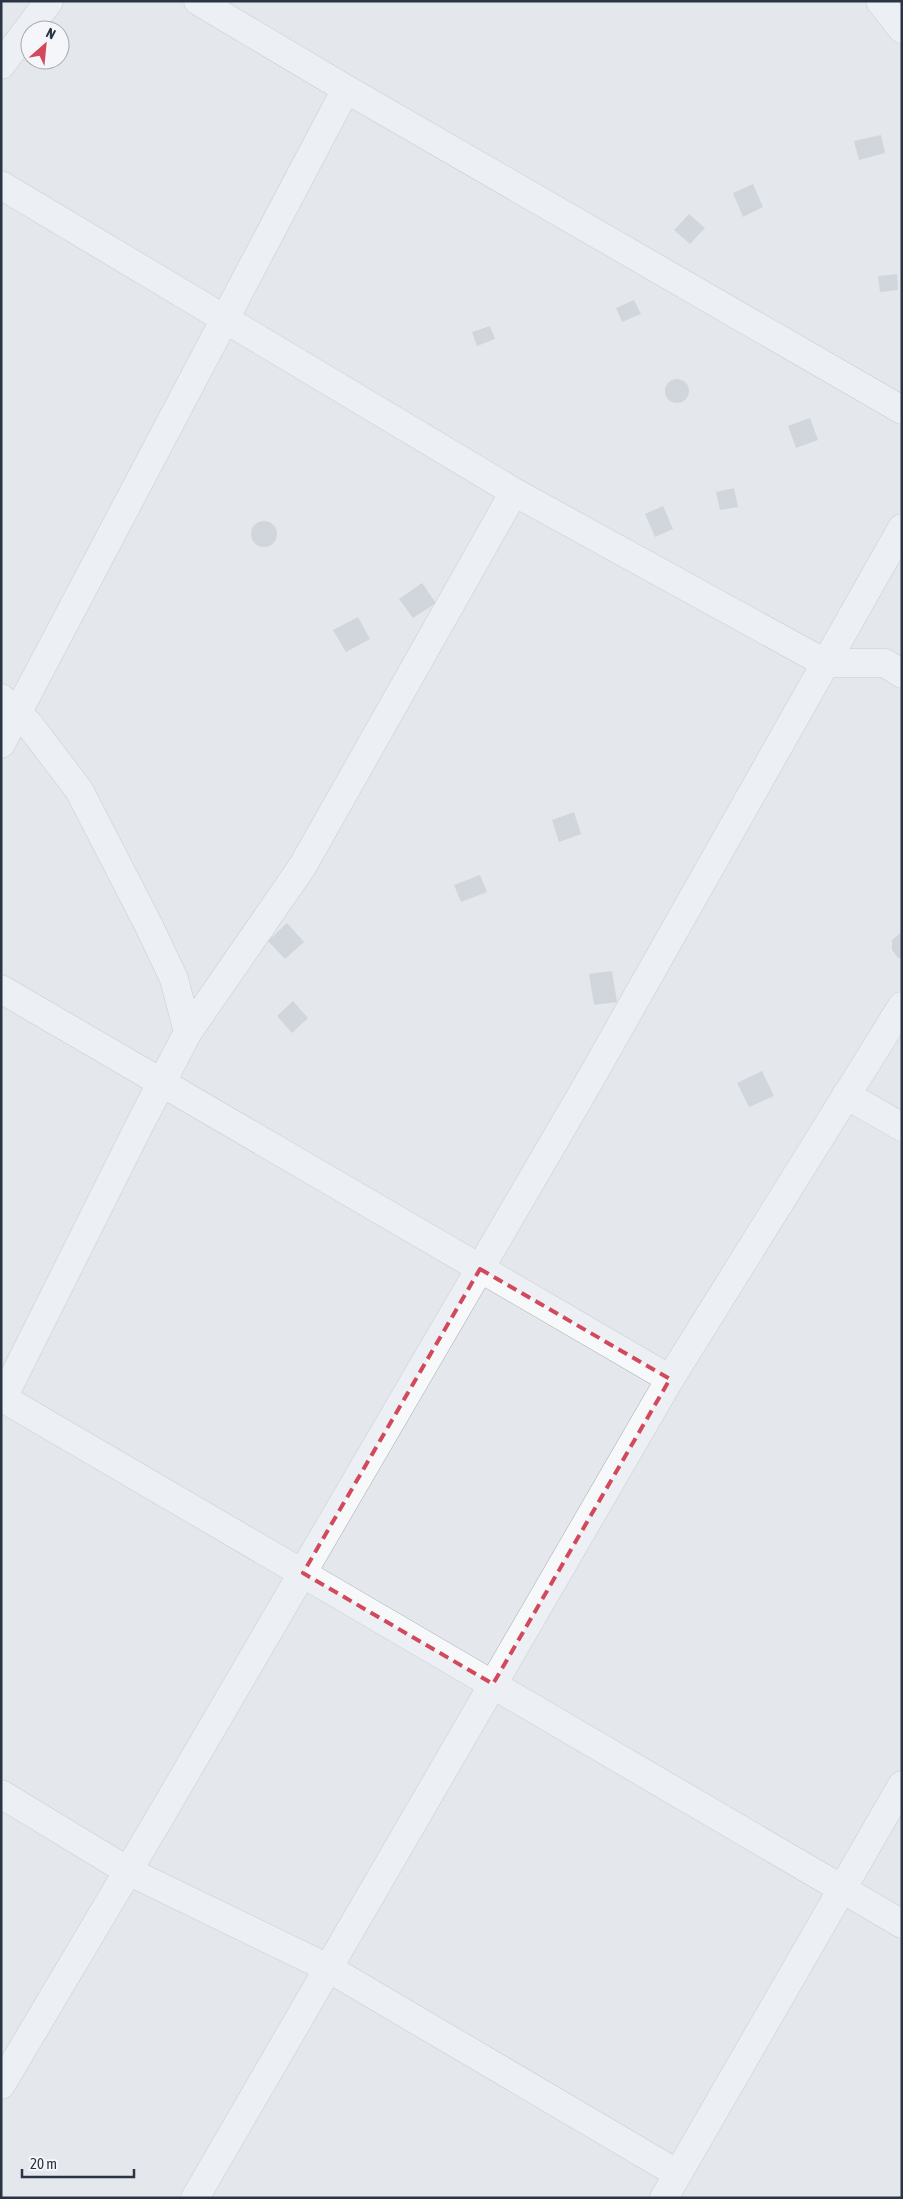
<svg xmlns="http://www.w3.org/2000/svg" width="903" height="2199" viewBox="0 0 903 2199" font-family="'Asap Condensed',sans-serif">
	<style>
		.building { fill: #bbc0ca }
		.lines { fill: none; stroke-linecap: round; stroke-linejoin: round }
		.minor-casing { stroke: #a9aeb7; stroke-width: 29 }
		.minor { stroke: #f7f8fa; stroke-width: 28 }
		.marked { fill: none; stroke: #d1495b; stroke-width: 4; stroke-dasharray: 10 6; stroke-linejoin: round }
	</style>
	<rect width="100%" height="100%" fill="#e4e7ec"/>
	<path class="building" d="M881 135 885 153 859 160 854 141Z
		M753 184 763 207 743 217 733 193Z
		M689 214 705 228 690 244 674 230Z
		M897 274 898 290 880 292 878 276Z
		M634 300 641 314 622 322 616 308Z
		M490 326 495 339 477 346 472 332Z
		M665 391a12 12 0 1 1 24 0a12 12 0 1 1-24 0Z
		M810 418 818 440 796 448 788 426Z
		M734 488 738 507 720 510 716 492Z
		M663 506 673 529 655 537 645 514Z
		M251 534a13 13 0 1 1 26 0a13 13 0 1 1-26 0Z
		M422 583 436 603 413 618 399 599Z
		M358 617 370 639 346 652 333 630Z
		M574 812 581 834 559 842 552 820Z
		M480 875 487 892 461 902 454 885Z
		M287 923 304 942 285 959 268 941Z
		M902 932V959L898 958 892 950V940Z
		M612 971 617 1002 594 1005 589 974Z
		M293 1001 308 1018 292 1033 277 1016Z
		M762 1071 774 1096 749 1107 737 1083Z"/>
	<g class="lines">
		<g class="minor-casing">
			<path id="minor" d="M198 1 346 89 902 410
				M880 1 902 29
				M1 65 49 1
				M1 185 514 492 825 663H885L902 674
				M1 698 28 723 79 790 149 926 174 979 188 1032 141 1122 3 1398
				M1 744 346 89
				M1 989 670 1379
				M188 1032 302 867 514 492
				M846 1095 902 1127
				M1 1397 902 1924
				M1 1794 128 1871 328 1968 678 2174
				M1 2085 160 1817 587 1085 902 528
				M195 2198 670 1379 902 1006
				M664 2198 902 1785"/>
		</g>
		<use href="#minor" class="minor"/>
	</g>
	<path d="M0 0H903V2199H0ZM480 1269 670 1379 493 1684 303 1573Z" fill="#e4e7ec" fill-opacity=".55" fill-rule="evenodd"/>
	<path class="marked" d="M480 1269 670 1379 493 1684 303 1573Z"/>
	<rect width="903" height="2199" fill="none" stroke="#2b3445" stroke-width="5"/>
	<g transform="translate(45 45) rotate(27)"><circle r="24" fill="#f4f6f9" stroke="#a4a8b1"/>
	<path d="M0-4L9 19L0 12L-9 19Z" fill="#d1495b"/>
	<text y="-8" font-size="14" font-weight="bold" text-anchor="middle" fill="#2b3445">N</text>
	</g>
	<path d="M22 2169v8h112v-8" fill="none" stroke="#2b3445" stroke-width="2.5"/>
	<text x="30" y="2169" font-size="15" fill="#2b3445" stroke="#f4f6f9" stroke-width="4" paint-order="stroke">20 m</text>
</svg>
